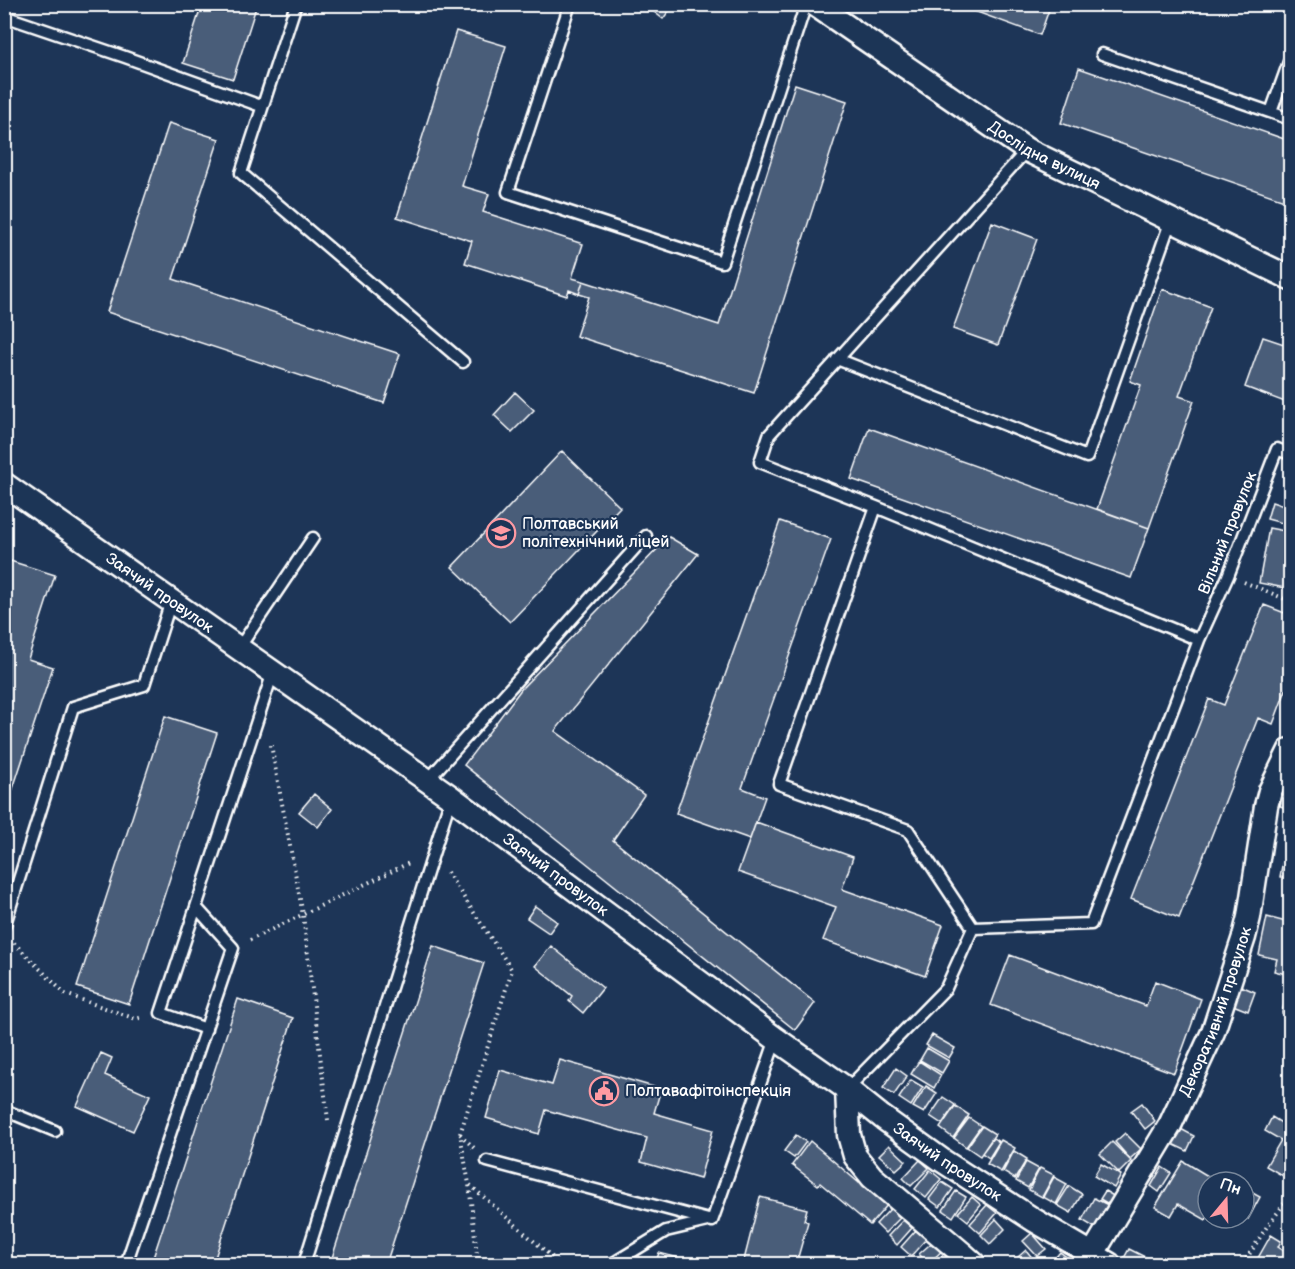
<svg xmlns="http://www.w3.org/2000/svg" width="1295" height="1269" viewBox="0 0 1295 1269" font-family="'Balsamiq Sans',sans-serif">
	<style>
		.building { fill: #4a5d79; stroke: #fff; stroke-width: 1.5 }
		.lines { fill: none; stroke-linecap: round; stroke-linejoin: round }
		.service-casing { stroke: #fff; stroke-width: 15 }
		.minor-casing { stroke: #fff; stroke-width: 27 }
		.path { stroke: #fff; stroke-width: 4; stroke-dasharray: 1.5 4.5; stroke-linecap: butt }
		.service { stroke: #1d3557; stroke-width: 10 }
		.minor { stroke: #1d3557; stroke-width: 22 }
		.labels { text-anchor: middle; dominant-baseline: central; stroke-width: 4.5; stroke-linejoin: round; paint-order: stroke }
		.street-label { font-size: 16px; fill: #fff; stroke: #1d3557 }
		.poi-label { font-size: 16px; fill: #fff; stroke: #1d3557; text-anchor: start }
	</style>
	<rect width="100%" height="100%" fill="#1d3557"/>
	<filter id="ink" filterUnits="userSpaceOnUse"><feTurbulence type="fractalNoise" baseFrequency=".0167" numOctaves="2"/><feDisplacementMap in="SourceGraphic" scale="12" xChannelSelector="R" yChannelSelector="G"/><feConvolveMatrix kernelMatrix="1 2 1 2 8 2 1 2 1" color-interpolation-filters="sRGB"/></filter>
	<g filter="url(#ink)">
		<path class="building" d="M202 4H257L233 79 183 63Z
			M644 4H674L663 19Z
			M955 4H1051L1040 35Z
			M456 31 506 46 462 186 489 194 483 212 583 244 572 278 583 281 579 294 569 290 567 296 465 263 472 241 397 217Z
			M1079 68 1290 141V202L1061 123Z
			M795 84 847 101 754 393 576 336 589 297 579 294 583 281 719 325Z
			M169 123 219 139 173 279 400 354 384 403 107 312Z
			M992 222 1037 239 998 345 953 329Z
			M1162 289 1211 307 1179 396 1194 401 1149 528 1097 509 1141 385 1130 381Z
			M1263 337 1290 346V404L1245 387Z
			M515 392 534 410 512 432 494 415Z
			M869 428 1149 528 1131 578 851 479Z
			M562 451 620 507 510 622 452 567Z
			M1272 502 1290 508V525L1267 519Z
			M780 521 831 539 742 788 765 797 750 839 676 813Z
			M1269 528 1290 532V558L1285 588 1259 583Z
			M669 537 698 554 555 731 644 795 613 840 815 1003 795 1030 464 765 522 688Z
			M4 559 55 575 28 659 53 667 4 816Z
			M1264 605 1290 615V679L1273 724 1258 718 1179 918 1131 899 1209 699 1224 705Z
			M165 716 217 733 129 1004 77 987Z
			M1286 783 1290 784V809L1280 806Z
			M314 794 332 809 318 827 299 812Z
			M756 822 853 857 842 889 943 925 925 976 823 940 836 907 738 872Z
			M1287 838H1290V879L1280 877Z
			M535 906 557 922 549 933 527 918Z
			M1267 917 1290 923V975L1274 971 1277 959 1259 955Z
			M433 946 484 963 386 1264H330Z
			M551 946 603 988 583 1013 569 1001 572 996 535 966Z
			M1010 955 1146 1006 1155 981 1201 999 1174 1073 991 1005Z
			M1241 986 1255 992 1248 1011 1233 1005Z
			M1287 991 1290 992V1015L1282 1013Z
			M238 999 293 1018 213 1264H151Z
			M932 1035 955 1048 949 1058 926 1045Z
			M927 1048 949 1061 942 1073 920 1060Z
			M101 1053 112 1058 105 1075 150 1095 133 1131 77 1106Z
			M560 1060 661 1089 654 1113 713 1130 700 1179 641 1162 647 1138 546 1110 539 1134 486 1118 500 1070 552 1085Z
			M919 1061 941 1075 934 1088 911 1074Z
			M896 1068 907 1076 894 1095 883 1088Z
			M911 1080 923 1087 911 1106 899 1098Z
			M926 1086 937 1093 924 1113 913 1107Z
			M943 1097 955 1105 942 1124 930 1116Z
			M1142 1103 1155 1121 1145 1129 1131 1111Z
			M955 1106 969 1115 953 1138 940 1128Z
			M1290 1112V1171L1289 1170 1285 1177 1266 1166 1281 1140 1265 1131 1272 1117 1283 1124Z
			M969 1118 981 1126 966 1147 954 1138Z
			M982 1126 995 1134 980 1156 967 1147Z
			M1177 1127 1194 1136 1187 1151 1170 1143Z
			M1125 1133 1141 1149 1130 1159 1115 1142Z
			M796 1135 806 1142 794 1158 784 1151Z
			M993 1138 999 1142 989 1158 982 1153Z
			M1001 1140 1015 1148 1001 1172 987 1164Z
			M810 1141 858 1182 861 1179 889 1203 870 1225 820 1183 818 1185 792 1165Z
			M1112 1142 1131 1161 1119 1173 1100 1154Z
			M889 1145 906 1161 896 1170 879 1155Z
			M1014 1151 1027 1159 1015 1179 1003 1172Z
			M920 1160 929 1168 911 1186 903 1178Z
			M1183 1161 1218 1182H1208V1216L1206 1220 1178 1204 1171 1216 1155 1207Z
			M1026 1162 1039 1169 1028 1188 1016 1181Z
			M1101 1164 1121 1175 1114 1188 1094 1176Z
			M1162 1167 1171 1173 1159 1192 1151 1186Z
			M1040 1168 1054 1175 1042 1197 1029 1190Z
			M930 1170 941 1179 926 1198 915 1189Z
			M1054 1177 1067 1184 1056 1204 1043 1197Z
			M942 1182 953 1189 940 1207 929 1199Z
			M1069 1186 1082 1194 1071 1213 1057 1205Z
			M1247 1190 1260 1197 1248 1219 1244 1217V1194Z
			M956 1191 966 1197 953 1217 943 1210Z
			M1105 1191 1117 1198 1112 1206 1100 1199Z
			M760 1197 807 1209 804 1220 808 1222 796 1264H743Z
			M972 1197 981 1205 968 1221 958 1213Z
			M1094 1198 1110 1206 1097 1229 1082 1220Z
			M987 1205 997 1213 980 1233 970 1224Z
			M891 1208 900 1218 885 1233 876 1224Z
			M996 1219 1005 1229 990 1244 981 1235Z
			M903 1220 912 1228 897 1245 888 1236Z
			M916 1230 926 1239 911 1256 901 1247Z
			M1032 1233 1046 1249 1037 1256 1023 1241Z
			M1271 1235 1281 1241 1278 1247 1287 1253 1279 1264H1268L1258 1258Z
			M936 1239 944 1249 928 1264 919 1254Z
			M1129 1249 1149 1259 1146 1264H1130L1123 1260Z
			M1026 1250 1034 1260 1028 1264H1010Z
			M948 1251 956 1261 952 1264H931Z
			M1060 1252 1070 1260 1067 1264H1050Z
			M659 1253 702 1264H655Z"/>
		<g class="lines">
			<g class="service-casing">
				<path id="service" d="M296 4 241 173 463 362
					M570 4 508 192 722 262 806 4
					M4 16 125 57 261 106
					M1102 54 1290 119
					M1271 112 1290 59
					M1027 150 769 435 760 462 876 507 1199 640
					M837 359 1087 457 1171 220
					M239 648 313 538
					M427 781 646 536
					M196 907 161 1013 206 1029
					M4 927 73 707 144 685 171 601
					M973 928 1091 924 1199 640 1228 576 1277 449 1290 454
					M847 1089 946 988 973 928 908 830 779 784 876 507
					M4 1110 55 1131
					M487 1161 712 1221 776 1039
					M126 1264 233 948 196 907 273 672
					M304 1264 451 797
					M612 1264 666 1231 708 1221"/>
			</g>
			<g class="minor-casing">
				<g id="minor">
					<path id="s1" d="M814 4 1027 150 1290 278"/>
					<path id="s2" d="M4 484 451 797 776 1039 847 1089 882 1117 943 1161 1034 1220 1109 1264"/>
					<path d="M847 1089 849 1135 855 1156 872 1177 964 1255 974 1264"/>
					<path id="s3" d="M1092 1255 1170 1125 1213 1032 1244 937 1249 917 1266 806 1270 791 1290 750"/>
				</g>
			</g>
			<path class="path" d="M1244 582 1290 601
				M271 745 303 915 328 1120
				M447 872 512 970 460 1134 469 1184 478 1264
				M250 940 411 862
				M14 943 65 994 136 1019 143 1017
				M460 1134 474 1148
				M470 1185 560 1264
				M1243 1264 1266 1228 1290 1196"/>
			<use href="#service" class="service"/>
			<use href="#minor" class="minor"/>
		</g>
	</g>
	<defs>
		<g id="university-ring" transform="scale(1.5)"><circle r="9.5" fill="#1d3557" stroke="#ff9aa2" stroke-width="1.5"/><path d="M0-5L7-2L0 1L-7-2ZM-4 1L0 2.5L4 1V4Q0 6-4 4Z" fill="#ff9aa2"/></g>
		<g id="civic-ring" transform="scale(1.5)"><circle r="9.5" fill="#1d3557" stroke="#ff9aa2" stroke-width="1.5"/><path d="M-.6-6.5H3V-4.5H.6V-3L4-1V1h2V6H-6V1h2V-1L-.6-3ZM-1.2 2.5V6h2.4V2.5Z" fill="#ff9aa2"/></g>
	</defs>
	<g fill-rule="evenodd">
		<use href="#university-ring" x="501" y="533"/>
		<use href="#civic-ring" x="604" y="1091"/>
	</g>
	<g class="labels">
		<g class="street-label">
			<text stroke="none"><textPath href="#s1" startOffset="276">Дослідна вулиця</textPath></text>
			<text transform="translate(1228 533) rotate(-68)">Вільний провулок</text>
			<text stroke="none"><textPath href="#s2" startOffset="190">Заячий провулок</textPath></text>
			<text stroke="none"><textPath href="#s2" startOffset="676">Заячий провулок</textPath></text>
			<text stroke="none"><textPath href="#s3" startOffset="274">Декоративний провулок</textPath></text>
			<text stroke="none"><textPath href="#s2" startOffset="1162">Заячий провулок</textPath></text>
		</g>
		<g class="poi-label">
			<text x="522" y="524">Полтавський<tspan x="522" dy="18">політехнічний ліцей</tspan></text>
			<text x="625" y="1091">Полтавафітоінспекція</text>
		</g>
	</g>
	<rect width="1295" height="1269" fill="none" stroke="#1d3557" stroke-width="24"/>
	<rect x="12" y="12" width="1271" height="1245" fill="none" stroke="#fff" stroke-width="2" filter="url(#ink)"/>
	<g transform="translate(1226 1200) rotate(19)"><circle r="28" fill="#1d3557" stroke="#77869a" stroke-width="1.5"/>
	<path d="M0-4.5L10 22L0 15L-10 22Z" fill="#ff9aa2"/>
	<text y="-9" font-size="16" font-weight="bold" text-anchor="middle" fill="#ffffff">Пн</text>
	</g>
</svg>
